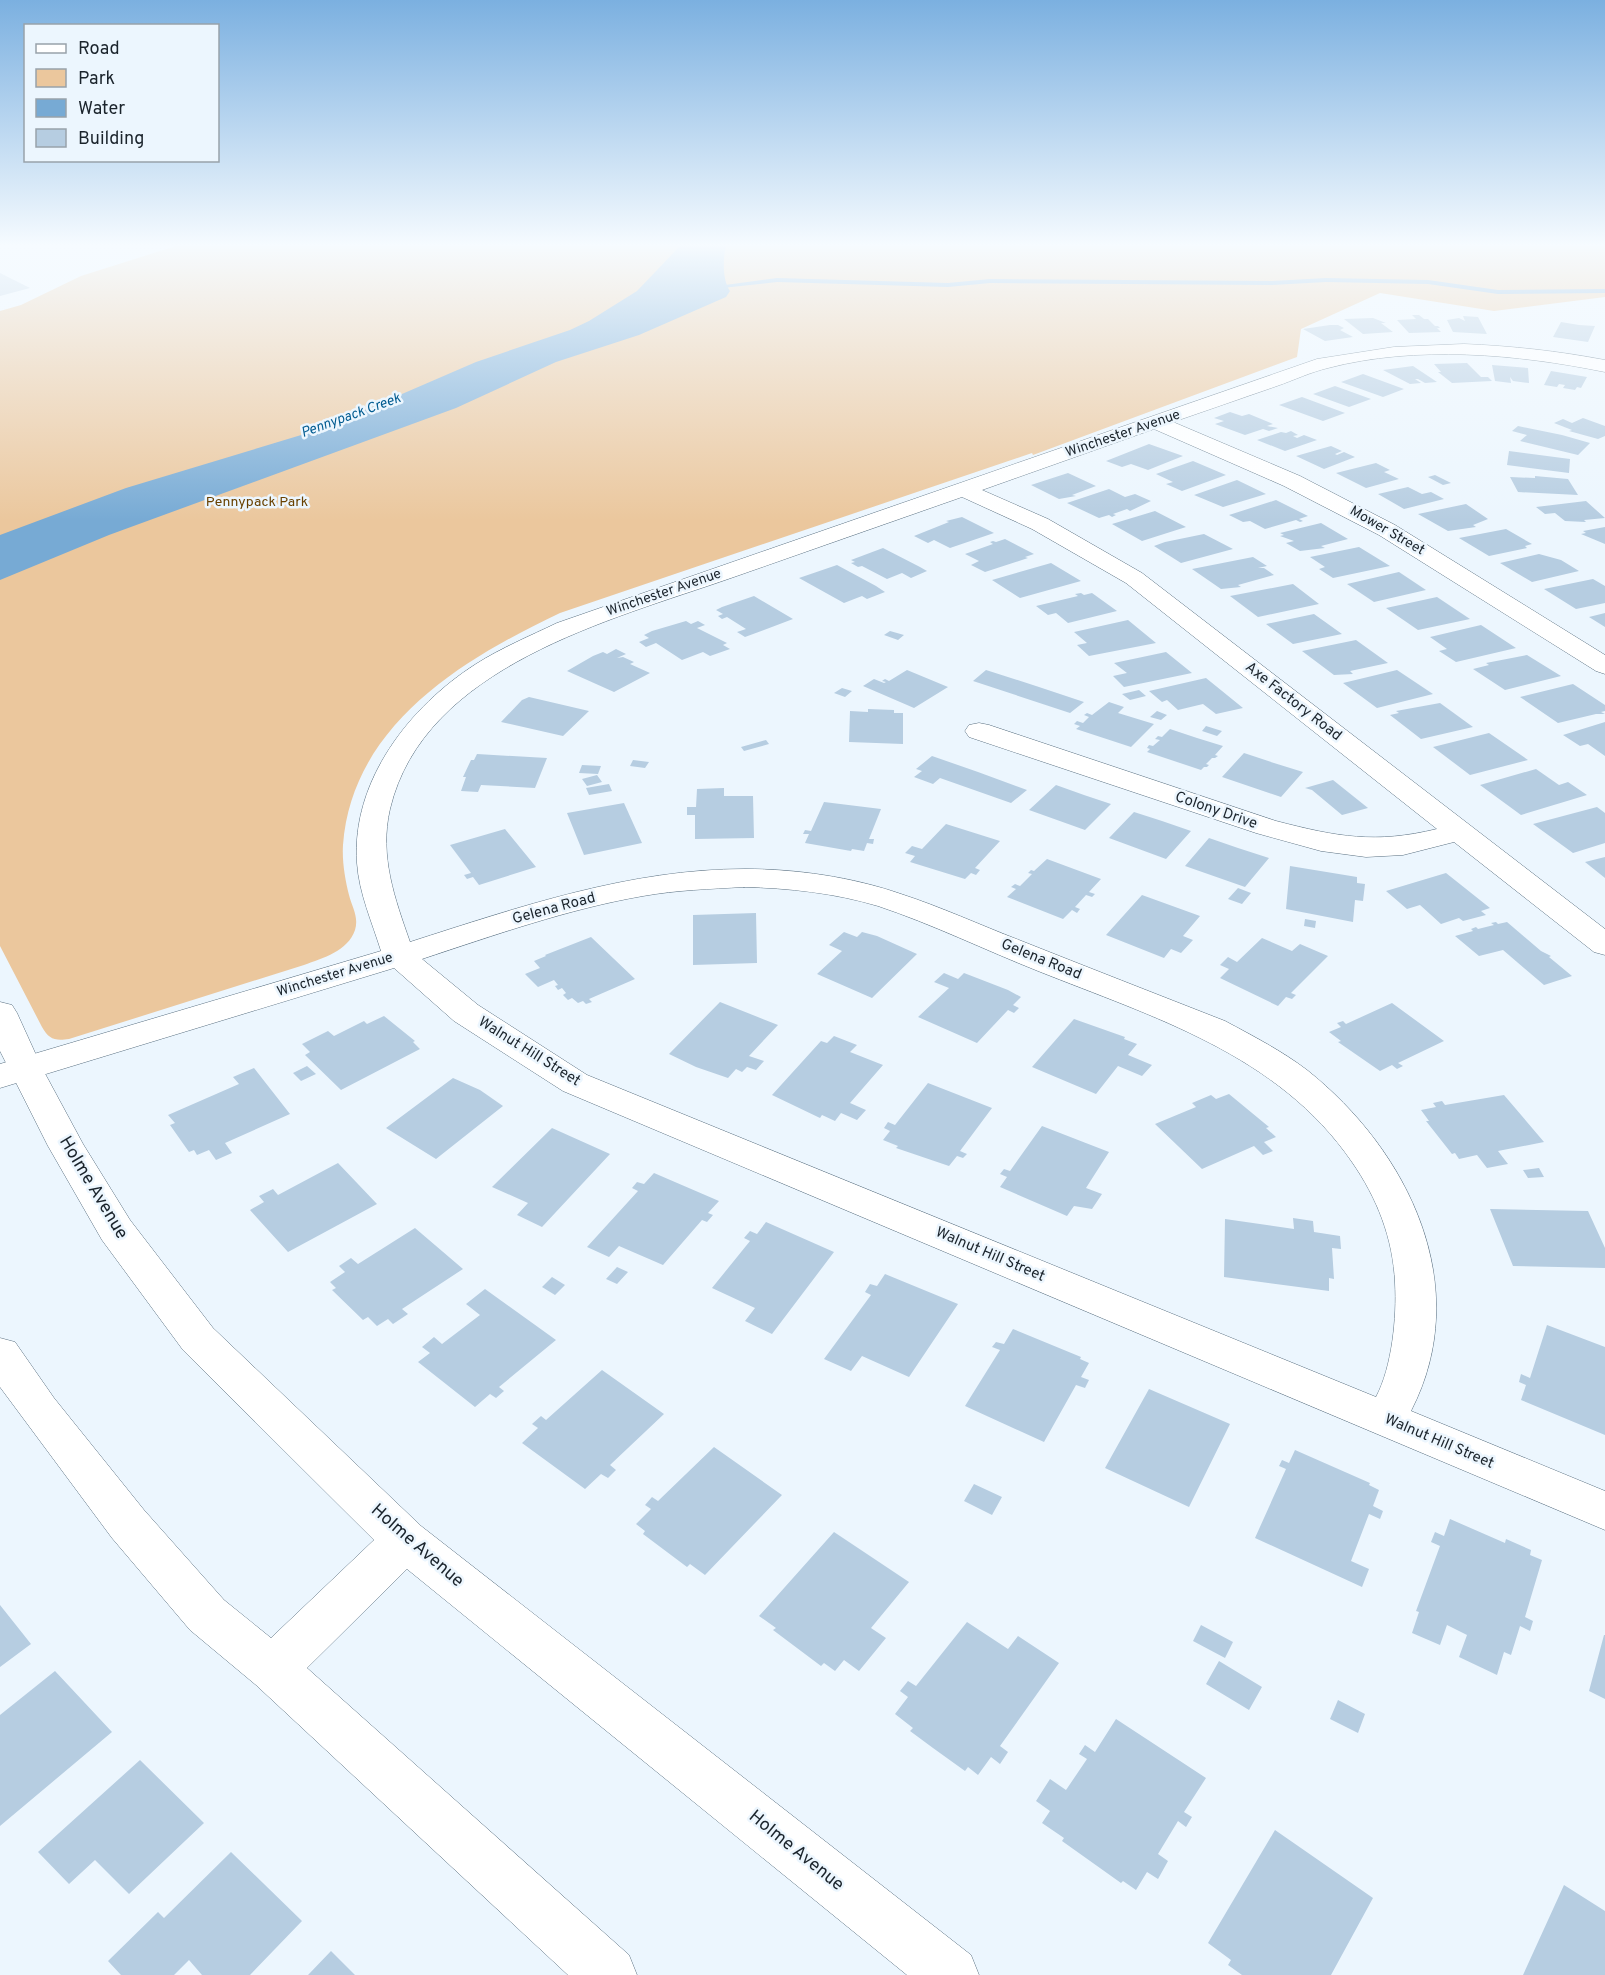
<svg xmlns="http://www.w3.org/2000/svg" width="1605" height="1975" viewBox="0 0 1605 1975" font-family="Overpass,sans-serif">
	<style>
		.green { fill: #ebc79d }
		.water { fill: #77aad4 }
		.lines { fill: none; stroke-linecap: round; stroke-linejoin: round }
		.stream { fill: #77aad4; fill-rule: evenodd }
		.building { fill: #b6cde1 }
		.minor-casing { stroke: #5a7081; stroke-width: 1 }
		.major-casing { stroke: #5a7081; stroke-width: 1 }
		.minor { fill: #fff; fill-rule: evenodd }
		.major { fill: #fff; fill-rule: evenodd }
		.labels { text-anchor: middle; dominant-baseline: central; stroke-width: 5; stroke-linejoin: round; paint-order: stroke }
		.far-water-label { font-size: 14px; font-style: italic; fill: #005b90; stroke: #ecf6fe }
		.far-street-label { font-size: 14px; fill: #1b242c; stroke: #ecf6fe }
		.far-park-label { font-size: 14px; fill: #694100; stroke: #ecf6fe }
		.street-label { font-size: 15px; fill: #1b242c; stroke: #ecf6fe }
		.near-street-label { font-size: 18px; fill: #1b242c; stroke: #ecf6fe }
	</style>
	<rect width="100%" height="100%" fill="#ecf6fe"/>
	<path class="green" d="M179 245H1605V297L1494 311 1380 293 1301 329 1297 357 1033 455 1032 453 560 613C463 659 352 725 343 845 342 861 345 879 349 895 352 907 359 917 355 930 348 951 323 958 304 965L69 1039C54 1041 49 1039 42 1027L0 946V311L21 305 81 276Z"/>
	<path class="water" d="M681 245H726C723 258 722 280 730 291L726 297 639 335 556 362 456 408 109 535 0 580V535L126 488 321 429 476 362 570 330 589 321 637 291Z"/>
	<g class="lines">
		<path class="stream" d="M777 278 948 283 990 279 1272 281 1326 278 1428 280 1498 290 1605 289V293L1498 294 1428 284 1326 282 1272 285 990 283 948 287 777 282 713 289 710 287Z"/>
	</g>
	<path class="building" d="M0 273 30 288 0 296Z
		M1412 315H1419L1424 319H1428L1435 326H1438L1440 328H1437L1441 332 1409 333 1397 320 1416 319Z
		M1463 316 1478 317 1487 334 1453 332 1447 320 1459 318 1465 321Z
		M1373 318 1386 323H1381L1393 332 1363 334 1344 319Z
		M1561 322 1579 325 1595 326 1588 342 1553 337Z
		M1330 325H1338L1344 328 1340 330 1353 337 1325 341 1303 329Z
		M1467 363 1481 377H1488L1492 381 1452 383 1438 372H1441L1434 364Z
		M1492 365 1528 368 1529 383 1513 381 1510 377 1511 383 1495 381Z
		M1413 366 1437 382 1425 383 1418 379H1415L1421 383 1410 384 1383 370Z
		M1551 371 1587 377 1581 388 1577 387 1575 390 1563 388 1565 385 1559 384 1557 387 1544 385Z
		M1363 374 1404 389 1383 397 1341 382Z
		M1335 386 1371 399 1349 407 1313 394Z
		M1302 397 1345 413 1323 421 1279 405Z
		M1230 412 1242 416 1249 414 1273 424 1267 426 1278 428 1269 431 1263 429 1245 435 1215 424 1224 421 1214 418Z
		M1583 418 1605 426V436L1598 439 1569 431 1572 430 1554 423 1563 419 1572 423Z
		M1518 426 1562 435 1590 443 1578 455 1520 441 1527 435 1512 431Z
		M1291 431 1298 435 1293 436 1297 438 1304 435 1317 440 1285 451 1257 440 1281 432 1286 433Z
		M1149 444 1183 456 1148 470 1131 464 1122 467 1106 461Z
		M1331 446 1342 451 1335 454 1337 455 1344 452 1355 457 1324 469 1296 456Z
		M1509 451 1570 459 1569 473 1507 465Z
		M1193 461 1226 475 1182 491 1166 484 1173 482 1156 474Z
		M1376 463 1390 470 1384 472 1399 479 1366 488 1336 473Z
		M1068 473 1096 486 1072 495 1076 496 1059 499 1031 485Z
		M1435 475 1451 483 1443 485 1428 477Z
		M1535 476 1568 479 1578 495 1518 492 1510 477 1535 478Z
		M1237 480 1266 494 1223 507 1194 495Z
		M1408 487 1422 494 1431 492 1444 499 1404 509 1378 494Z
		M1109 489 1125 497 1135 494 1151 501 1130 511 1127 509 1113 514 1116 515 1112 517 1109 515 1099 518 1067 503Z
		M1276 500 1308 516 1299 519 1303 521 1300 522 1296 520 1265 529 1250 521 1243 522 1229 515Z
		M1586 501 1605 518 1584 520 1586 522 1565 521 1555 513 1545 514 1536 507Z
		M1466 504 1488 519 1473 525 1476 527 1448 531 1418 514Z
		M1155 511 1186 527 1142 541 1112 524Z
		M962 517 994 533 950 548 934 540 928 543 914 536 949 522 946 521Z
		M1321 523 1348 539 1321 546 1325 548 1300 551 1286 543 1294 541 1280 536 1284 535 1280 533Z
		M1605 527V544L1581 534 1586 533 1583 531Z
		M1506 529 1532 544 1525 546 1527 548 1489 556 1459 538Z
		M1204 534 1233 549 1181 563 1154 546 1165 542Z
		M1005 539 1034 554 1025 557 1028 558 985 572 971 565 979 561 965 554 993 544 990 542 993 541 996 542Z
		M1359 547 1390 566 1333 578 1319 569 1325 567 1310 557Z
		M883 548 920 567 927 571 911 578 902 573 887 579 862 566 858 567 851 563 855 562 851 560Z
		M1539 554 1561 560 1579 571 1532 582 1500 563Z
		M1253 557 1267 566 1258 568H1264L1274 575 1238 585 1241 587 1221 589 1192 569Z
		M1051 563 1081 581 1020 598 992 580Z
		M837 565 876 586 885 592 867 599 862 596 844 603 799 578Z
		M1399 572 1426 590 1374 602 1347 584Z
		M1593 579 1605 586V603L1576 609 1544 589Z
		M1293 584 1319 604 1258 617 1230 596Z
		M1081 593 1084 595 1092 593 1117 611 1068 623 1056 613 1048 615 1036 606 1078 596 1075 594Z
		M754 596 793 619 745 637 737 632 746 629 727 617 722 619 718 616 723 614 716 610 722 607Z
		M1437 597 1470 619 1418 630 1386 608Z
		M1605 613V627L1589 617Z
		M1314 614 1342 634 1293 644 1266 624Z
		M1128 620 1156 643 1089 656 1077 645 1087 643 1074 632Z
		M686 621 691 624 698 621 705 625 697 628 727 643 723 645 730 649 710 656 703 652 682 660 656 643 646 647 639 642 649 638 644 635 652 631Z
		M1481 625 1516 648 1456 662 1439 651 1447 649 1430 637Z
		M890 631 904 635 898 640 884 635Z
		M1356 640 1388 663 1350 671 1353 674 1334 675 1302 651Z
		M616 649 626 654 617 658 623 657 634 662 630 664 650 673 614 692 567 671 593 656 603 652 607 654Z
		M1166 652 1192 673 1124 687 1113 676 1127 673 1114 663Z
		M1527 655 1561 676 1505 690 1473 669 1489 665 1486 663Z
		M907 670 948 687 914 708 863 686 874 679 884 683 886 682 882 681 885 679 889 681Z
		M986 670 1039 687 1084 702 1070 713 973 681Z
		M1397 670 1433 694 1377 708 1343 683Z
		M1206 678 1243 708 1216 714 1203 704 1178 710 1167 700 1162 702 1149 691Z
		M1573 684 1605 705V711L1601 712 1605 714H1596L1558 723 1520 697Z
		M842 688 852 691 845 697 834 693Z
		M1139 690 1146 696 1130 700 1122 694Z
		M529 697 589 711 563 736 501 722 522 700Z
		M1109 702 1124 707 1118 713 1154 724 1131 747 1076 729 1080 726 1074 724 1077 721 1083 723 1089 717 1084 715 1087 713 1092 715Z
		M1440 703 1473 727 1421 739 1390 715 1399 713 1396 711Z
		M868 709 894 710V713H903V744L849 742 850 711 868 712Z
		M1157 711 1167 715 1161 720 1150 717Z
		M1605 722V756L1588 744 1580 746 1563 735Z
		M1206 726 1222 731 1217 736 1202 731Z
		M1170 729 1197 738 1223 746 1215 755 1218 756 1215 758H1212L1206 764 1209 765 1207 767H1204L1201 770 1147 752 1150 749 1147 748 1149 745 1153 746 1160 740 1155 739 1158 736 1162 737Z
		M1489 733 1528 760 1470 775 1433 747Z
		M766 740 769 744 744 751 741 747Z
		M1244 753 1274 763 1303 772 1281 797 1222 777Z
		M477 754 547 758 535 788 481 785 478 792 461 791 466 777H463L471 760H474Z
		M932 756 978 772 1027 790 1011 803 940 778 933 784 914 777 922 771 916 769Z
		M633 760 649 762 645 768 630 766Z
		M582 765 601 766 598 774 579 773Z
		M1536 769 1559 785 1568 782 1587 795 1521 815 1480 785Z
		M597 775 602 782 587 786 582 779Z
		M1333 780 1368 808 1342 815 1312 790 1305 788Z
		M609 784 612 791 589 795 586 788Z
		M1056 785 1084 795 1111 804 1085 830 1029 810Z
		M724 788V796H753L754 838 695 839V815H687V807H696L697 789Z
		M824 802 881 809 869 839H874L873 844 867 843 864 851 852 849 851 851 805 843 809 834H803L805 830 811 831Z
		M624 803 642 843 584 855 567 813Z
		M1597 807 1605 813V843L1573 853 1533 824Z
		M1134 812 1162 821 1191 831 1166 859 1109 838Z
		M946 824 1000 841 975 868 980 870 976 875 971 873 965 879 910 862 915 856 905 853 912 846 922 849Z
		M505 829 536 867 479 885 473 877 467 879 464 875 471 873 450 845Z
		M1209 838 1238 848 1269 858 1245 887 1185 866Z
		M1605 857V878L1585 862Z
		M1047 859 1101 879 1089 892 1095 894 1092 897 1086 895 1075 907 1080 909 1077 913 1072 910 1063 919 1007 897 1016 889 1011 887 1015 884 1020 886 1032 874 1028 873 1031 870 1034 871Z
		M1290 866 1357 877V883L1365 884 1363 901 1355 900 1353 922 1286 909Z
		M1446 873 1490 908 1481 911 1486 915 1463 921 1459 918 1441 924 1420 905 1407 909 1386 891Z
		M1238 888 1251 893 1242 904 1228 899Z
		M1142 895 1200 916 1183 936 1193 940 1181 953 1171 949 1164 958 1106 935Z
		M756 913 757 963 693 965V915Z
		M1305 919 1316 921 1315 928 1304 926Z
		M1496 922 1498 924 1507 922 1541 951 1551 956 1549 957 1572 976 1544 985 1503 950 1479 956 1455 936 1473 931 1471 929 1476 927 1478 929 1494 925 1491 923Z
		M844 932 857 937 862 932 877 936 917 954 872 998 817 974 842 951 829 945Z
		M591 937 635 979 589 999 592 1002 586 1004 583 1001 578 1003 572 998 568 1000 563 995 566 993 562 988 558 990 555 986 558 985 554 980 538 987 525 974 540 968 534 961 546 956 545 955Z
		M1262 938 1292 951 1300 944 1328 956 1291 993 1296 995 1292 999 1286 997 1278 1006 1220 978 1229 969 1220 965 1228 957 1237 962Z
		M944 973 958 979 964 973 1008 990 1021 997 1013 1005 1019 1008 1014 1013 1008 1010 977 1043 918 1017 949 988 934 982Z
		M720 1002 778 1025 749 1056 764 1061 756 1070 747 1067 742 1072 736 1069 728 1078 696 1067 669 1054Z
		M1392 1003 1444 1041 1398 1063 1403 1066 1397 1069 1392 1065 1380 1071 1338 1042 1341 1041 1329 1032 1341 1027 1337 1023 1343 1021 1346 1024Z
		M384 1016 415 1041 413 1042 420 1049 341 1090 305 1055 310 1052 302 1044 328 1031 334 1036 364 1021 367 1024Z
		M1074 1019 1125 1037 1124 1039 1137 1044 1128 1055 1152 1065 1142 1076 1118 1066 1096 1094 1032 1067Z
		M834 1036 857 1045 850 1052 883 1065 850 1103 866 1110 857 1120 841 1113 835 1121 822 1115 820 1118 772 1095 821 1041 827 1043Z
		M307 1066 316 1074 301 1081 293 1073Z
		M254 1068 290 1114 225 1143 232 1153 216 1160 209 1150 197 1155 194 1150 189 1152 170 1125 175 1123 168 1115 239 1084 233 1077Z
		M453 1078 480 1090 503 1106 436 1159 386 1128Z
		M928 1083 992 1108 960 1151 967 1154 963 1158 957 1156 949 1166 896 1148 898 1146 883 1140 890 1131 884 1128 888 1122 895 1125Z
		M1229 1094 1269 1127 1266 1128 1276 1137 1264 1142 1273 1151 1263 1155 1254 1146 1202 1169 1155 1124 1196 1107 1192 1103 1211 1095 1216 1099Z
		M1504 1095 1544 1142 1498 1151 1508 1164 1487 1168 1477 1155 1459 1159 1455 1153 1452 1154 1426 1121H1429L1421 1110 1436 1107 1433 1103 1442 1101 1445 1105Z
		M1042 1126 1109 1152 1086 1188 1102 1194 1092 1209 1074 1206 1067 1216 1000 1187 1007 1177 1000 1174 1004 1169 1010 1171Z
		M552 1128 610 1154 542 1227 517 1215 528 1203 492 1187Z
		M338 1163 377 1204 288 1252 250 1210 264 1202 259 1196 273 1189 278 1195Z
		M1539 1168 1544 1177 1528 1178 1523 1170Z
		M654 1173 719 1201 708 1213 713 1215 707 1222 702 1220 663 1265 619 1246 609 1257 587 1247 638 1191 632 1188 637 1182 644 1184Z
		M1490 1209 1588 1211 1605 1248V1268L1513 1266Z
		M1293 1218 1313 1221 1314 1232 1340 1236 1341 1249 1332 1248 1334 1279 1329 1278V1291L1224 1277 1225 1219 1294 1229Z
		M766 1222 834 1252 772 1334 745 1321 755 1308 712 1288 750 1241 744 1238 750 1231 757 1234Z
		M415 1228 463 1269 402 1309 408 1314 393 1324 388 1319 377 1326 368 1317 363 1320 332 1290 336 1288 330 1282 345 1272 339 1266 351 1258 358 1264Z
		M617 1267 628 1272 617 1284 606 1279Z
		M885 1274 958 1304 909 1377 862 1356 851 1371 824 1359 871 1295 865 1292 870 1284 877 1286Z
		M552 1277 565 1285 555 1295 542 1287Z
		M485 1289 556 1340 499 1387 504 1391 496 1398 490 1394 475 1407 418 1362 430 1353 422 1347 434 1337 442 1344 480 1315 466 1304Z
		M1547 1325 1605 1347V1435L1521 1400 1526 1385 1519 1382 1521 1374 1530 1378Z
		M1013 1329 1081 1357 1080 1359 1089 1363 1081 1377 1089 1380 1085 1388 1076 1385 1044 1442 965 1406 1000 1350 992 1347 996 1342 1004 1344Z
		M602 1370 664 1414 610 1465 616 1470 608 1478 601 1474 585 1489 522 1443 538 1428 532 1424 541 1416 546 1420Z
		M1149 1389 1230 1424 1189 1507 1105 1468Z
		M714 1447 782 1495 705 1575 690 1564 687 1567 643 1534 645 1531 636 1524 651 1509 645 1505 652 1497 658 1501Z
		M1295 1450 1370 1483 1369 1485 1379 1490 1373 1506 1383 1511 1380 1519 1369 1514 1351 1561 1369 1569 1362 1587 1255 1538 1286 1469 1279 1466 1282 1460 1289 1463Z
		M974 1484 1002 1497 992 1515 964 1501Z
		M1450 1519 1505 1543 1506 1539 1531 1550 1530 1555 1542 1560 1525 1617 1533 1621 1530 1631 1520 1626 1511 1655 1504 1652 1497 1675 1459 1657 1467 1635 1447 1625 1440 1645 1412 1633 1419 1612 1416 1611 1440 1546 1431 1542 1435 1532 1444 1536Z
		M834 1532 909 1582 871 1628 886 1638 859 1671 844 1660 835 1671 824 1663 821 1666 773 1630 776 1628 759 1616Z
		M0 1605 31 1644 0 1667Z
		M967 1622 1008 1649 1018 1636 1059 1663 1000 1746 1008 1752 1000 1764 991 1757 978 1775 968 1767 965 1771 933 1748 910 1731 913 1728 895 1714 908 1697 900 1691 908 1681 916 1686Z
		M1201 1625 1233 1642 1225 1658 1193 1641Z
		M1604 1635H1605V1699L1589 1691Z
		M1219 1661 1262 1687 1249 1710 1206 1684Z
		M55 1671 112 1732 0 1826V1715Z
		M1338 1700 1365 1714 1358 1733 1330 1719Z
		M1116 1719 1206 1778 1184 1812 1192 1817 1186 1827 1178 1821 1158 1854 1168 1861 1158 1879 1147 1872 1136 1890 1123 1881 1121 1883 1062 1841 1064 1838 1042 1823 1050 1811 1036 1801 1050 1779 1066 1790 1087 1759 1079 1754 1085 1745 1095 1752Z
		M140 1760 204 1823 129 1894 95 1860 69 1884 38 1852Z
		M1275 1830 1373 1898 1331 1975H1242L1228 1965 1231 1960 1208 1943Z
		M231 1852 302 1921 250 1975H202L189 1960 174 1975H121L108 1961 158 1912 164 1918Z
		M1564 1885 1605 1911V1975H1523Z
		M331 1951 355 1975H308Z"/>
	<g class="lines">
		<g class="minor-casing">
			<path id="minor" d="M1464 344C1512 346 1558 351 1605 360V372C1517 354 1416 345 1328 368 1311 372 1294 380 1277 386 1242 398 1208 410 1173 422L1300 476 1395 525 1605 655V674L1596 671 1379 535 1284 486 1154 429 982 490 1048 519 1142 573 1605 929V955L1594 952 1454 842 1403 855 1366 857 1321 851 1256 833 969 737 965 731 969 725 979 723 989 725 1276 821C1338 837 1375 844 1437 829L1126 583 1032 529 962 497C885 524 808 551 731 578 611 620 424 666 390 809 379 856 395 899 410 942 519 907 630 869 745 869 796 869 852 877 901 894 941 907 980 925 1019 940 1087 967 1156 994 1225 1021 1253 1036 1282 1051 1307 1070 1409 1151 1475 1287 1411 1411L1605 1491V1530L563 1091 454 1021 394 968 0 1088V1064L381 951C372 922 359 893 357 863 351 781 410 706 476 664 501 648 530 636 557 623L1317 359 1394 347ZM744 887C788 888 835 893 878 906 932 924 985 950 1038 971 1153 1017 1278 1054 1352 1162 1377 1198 1393 1238 1395 1283 1397 1317 1392 1367 1376 1397L587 1075 478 1005 422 959C495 935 568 909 643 896 677 890 710 889 744 887Z"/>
		</g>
		<g class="major-casing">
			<path id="major" d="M0 1002 12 1005 17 1013 42 1068 83 1144 130 1220 213 1328 421 1526 971 1955 979 1975H907L407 1569 307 1668 629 1955 637 1975H568L256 1685 190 1630 112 1538 0 1387V1338L15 1342 54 1398 144 1510 224 1600 271 1638 374 1540 183 1350 102 1240 48 1146 0 1051Z"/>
		</g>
		<use href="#minor" class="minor"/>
		<use href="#major" class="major"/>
	</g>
	<linearGradient id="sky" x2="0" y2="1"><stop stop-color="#7bb0e0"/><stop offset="0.47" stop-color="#f6fbff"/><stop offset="1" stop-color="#f6fbff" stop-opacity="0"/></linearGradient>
	<rect width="1605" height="521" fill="url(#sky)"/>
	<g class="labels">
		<g class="far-water-label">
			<text transform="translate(351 416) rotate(-20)">Pennypack Creek</text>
		</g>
		<g class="far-street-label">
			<text transform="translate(1123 434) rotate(-19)">Winchester Avenue</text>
			<text transform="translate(1387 531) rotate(30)">Mower Street</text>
			<text transform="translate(664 593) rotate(-19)">Winchester Avenue</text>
			<text transform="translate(335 975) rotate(-17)">Winchester Avenue</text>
		</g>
		<g class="far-park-label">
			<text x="257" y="502">Pennypack Park</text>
		</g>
		<g class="street-label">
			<text transform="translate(1293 702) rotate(38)">Axe Factory Road</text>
			<text transform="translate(1216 811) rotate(19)">Colony Drive</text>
			<text transform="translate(554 909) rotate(-15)">Gelena Road</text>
			<text transform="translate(1041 960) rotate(22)">Gelena Road</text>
			<text transform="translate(529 1052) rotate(32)">Walnut Hill Street</text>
			<text transform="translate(990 1255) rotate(23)">Walnut Hill Street</text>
			<text transform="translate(1439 1442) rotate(23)">Walnut Hill Street</text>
		</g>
		<g class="near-street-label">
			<text transform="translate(93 1188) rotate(59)">Holme Avenue</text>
			<text transform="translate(417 1546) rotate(41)">Holme Avenue</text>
			<text transform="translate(796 1851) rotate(39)">Holme Avenue</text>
		</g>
	</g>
	<rect x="24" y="24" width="195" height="138" fill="#ecf6fe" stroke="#98a2aa" stroke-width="1.5"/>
	<rect x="36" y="44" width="30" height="9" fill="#ffffff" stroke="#98a2aa" stroke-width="1.5"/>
	<text x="78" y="54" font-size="18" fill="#1b242c">Road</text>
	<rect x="36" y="69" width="30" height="18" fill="#ebc79d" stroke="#98a2aa" stroke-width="1.5"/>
	<text x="78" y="84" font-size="18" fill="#1b242c">Park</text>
	<rect x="36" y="99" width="30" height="18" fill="#77aad4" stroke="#98a2aa" stroke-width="1.5"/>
	<text x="78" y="114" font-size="18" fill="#1b242c">Water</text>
	<rect x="36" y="129" width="30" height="18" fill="#b6cde1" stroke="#98a2aa" stroke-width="1.5"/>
	<text x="78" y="144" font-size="18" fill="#1b242c">Building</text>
</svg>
